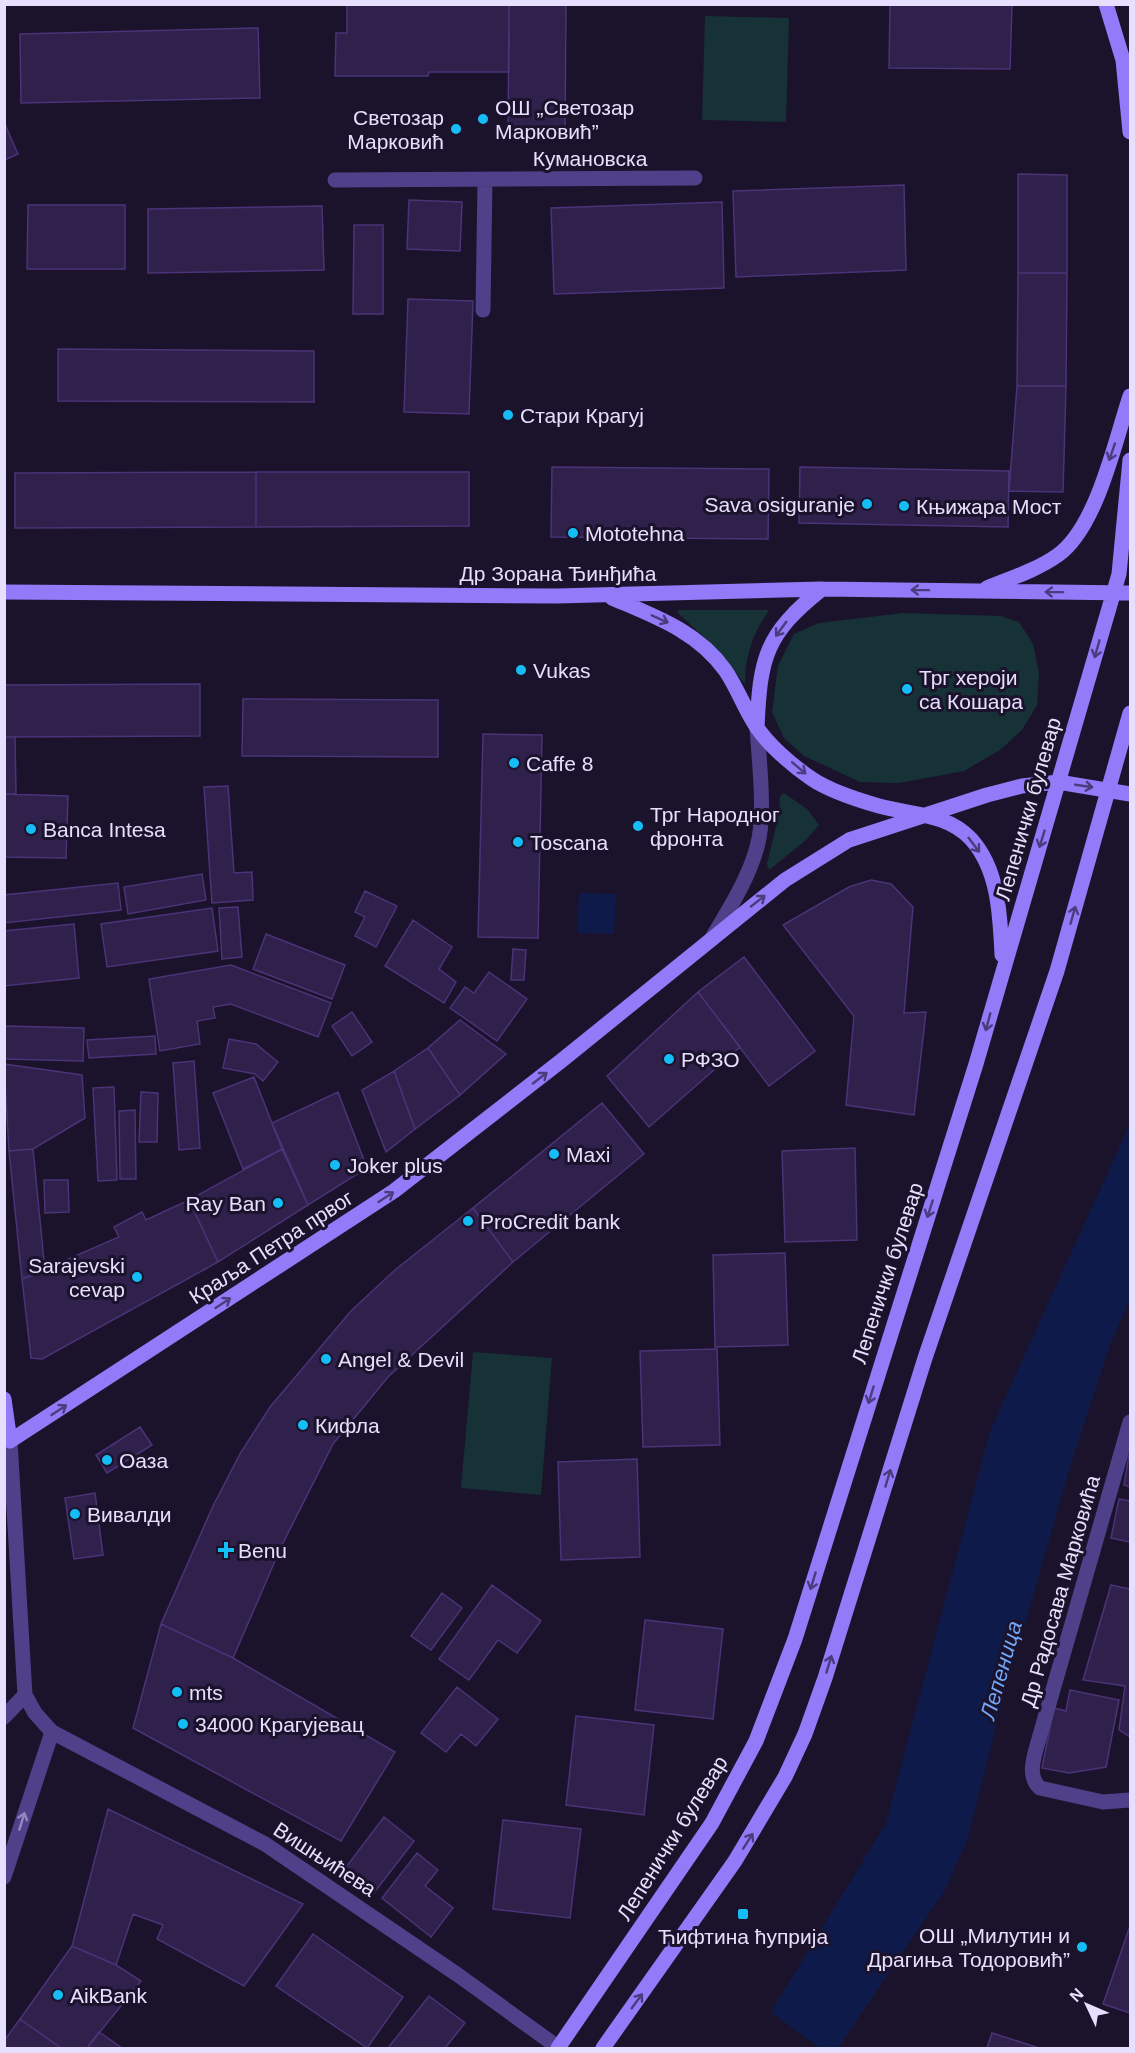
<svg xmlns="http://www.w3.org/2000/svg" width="1135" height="2053" viewBox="0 0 1135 2053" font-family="Helvetica,sans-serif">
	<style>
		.green { fill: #163236 }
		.water { fill: #0e1b4a }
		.building { fill: #2f204c; stroke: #4b3377; stroke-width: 1.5 }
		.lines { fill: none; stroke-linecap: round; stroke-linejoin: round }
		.lane { stroke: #4e4089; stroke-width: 15 }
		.street { stroke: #4e4089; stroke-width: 15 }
		.secondary { stroke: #917bf9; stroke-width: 15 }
		.oneway { stroke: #4a3d7e }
		.oneway2 { stroke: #9388be }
		.poi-dot { fill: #14bdf5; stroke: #1b132c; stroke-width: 2 }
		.labels { text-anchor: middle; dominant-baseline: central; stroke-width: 6; stroke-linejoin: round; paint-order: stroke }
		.poi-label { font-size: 21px; fill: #e7dffe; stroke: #1b132c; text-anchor: start }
		.street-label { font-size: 21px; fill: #e7dffe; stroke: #1b132c }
		.water-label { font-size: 22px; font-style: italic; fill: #72a6f9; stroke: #1b132c }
	</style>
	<rect width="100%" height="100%" fill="#1b132c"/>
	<path class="green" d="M705 16 789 18 786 122 702 120Z
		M678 610H769C753 634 745 655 745 684L719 651 678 613Z
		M903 613 1001 616 1019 622 1033 644 1039 673 1037 705 1022 730 1000 750 964 771 899 783 860 782 804 756 784 738 772 712 778 666 794 634 819 623Z
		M784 793 807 809 819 825 806 840 769 870 767 864 779 814 780 797Z
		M473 1352 552 1358 541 1495 461 1488Z"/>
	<path class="water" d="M579 893 616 894 614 934 577 933Z
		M1130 1124V1299L1110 1345 1070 1467 1000 1711 968 1838 945 1890 838 2048H820L771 2012 886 1823 990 1431Z"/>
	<path class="building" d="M347 4H509V72H429L428 76H335L336 33H347Z
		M509 4H566L565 137 508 136Z
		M890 4H1012L1010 69 889 68Z
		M258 28 260 98 21 103 20 34Z
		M4 122 18 154 4 160Z
		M1018 174 1067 175V273H1018Z
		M904 185 906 270 736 277 733 191Z
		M409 200 462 202 460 251 407 249Z
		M722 202 724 288 554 294 551 208Z
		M28 205H125V269H27Z
		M322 206 324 270 148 273V209Z
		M354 225H383V314H353Z
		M1018 273H1067L1066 386H1017Z
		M408 299 473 301 469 414 404 412Z
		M58 349 314 351V402L58 401Z
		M1017 386H1066L1063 492 1009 491Z
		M552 467 769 469 768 539 551 537Z
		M800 467 1009 471 1008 527 799 523Z
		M256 472V527L15 528V473Z
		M256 472H469V526L256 527Z
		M200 684V736L4 737V685Z
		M243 699 438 700V757L242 756Z
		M483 734 542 735 538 938 478 937Z
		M4 737H15L16 794H4Z
		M228 786 234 873 252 872 253 900 212 903 204 787Z
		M4 794 68 796 66 858 4 857Z
		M202 874 206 900 128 914 124 887Z
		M871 880 891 884 913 907 904 1013 926 1012 914 1115 846 1105 854 1016 783 925 849 887Z
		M118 883 121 910 4 923V895Z
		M365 891 397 906 376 947 355 936 365 917 355 912Z
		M238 907 242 957 222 959 219 908Z
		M212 908 218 951 107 967 101 924Z
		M413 920 452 947 439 969 456 982 444 1003 385 966Z
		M74 924 79 978 4 986V931Z
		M266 934 345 965 332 999 253 969Z
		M513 949 526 950 524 980H511Z
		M744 957 815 1051 769 1086 698 992Z
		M231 965 331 1003 318 1037 231 1004 213 1007 215 1018 197 1021 200 1044 160 1051 149 979Z
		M489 972 527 999 497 1041 450 1008 465 987 474 993Z
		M698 992 740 1047 649 1127 607 1076Z
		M352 1012 372 1042 352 1056 332 1026Z
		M460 1020 506 1054 460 1095 428 1048Z
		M4 1026 84 1028 83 1061 4 1059Z
		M155 1036 156 1054 89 1058 87 1040Z
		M229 1039 256 1044 278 1062 263 1081 255 1074 223 1068Z
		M428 1048 460 1095 415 1129 394 1071Z
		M194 1061 200 1148 179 1150 173 1063Z
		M4 1064 82 1075 85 1118 33 1149 9 1151Z
		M394 1071 415 1129 386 1152 362 1090Z
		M254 1077 282 1149 243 1169 213 1093Z
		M114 1087 117 1180 98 1181 93 1088Z
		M141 1092 158 1093 157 1142H139Z
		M338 1092 367 1168 308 1205 272 1123Z
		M602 1103 644 1154 513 1262 473 1208Z
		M135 1110 136 1179H120L119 1111Z
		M855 1148 857 1240 785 1242 782 1151Z
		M33 1149 45 1271 22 1279 9 1151Z
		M282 1149 308 1205 218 1262 189 1200Z
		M44 1180H68L69 1212 45 1213Z
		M189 1200 218 1262 42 1359 31 1358 22 1279 119 1237 114 1227 142 1212 146 1220Z
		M473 1208 513 1262 388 1377 333 1444 282 1545 233 1658 161 1624 213 1506 240 1454 270 1407 351 1311 395 1270Z
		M785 1253 788 1345 715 1347 713 1255Z
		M717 1349 720 1445 643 1447 640 1351Z
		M140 1427 152 1445 107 1473 96 1455Z
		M1130 1449V1487L1124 1485Z
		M637 1459 640 1557 561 1560 558 1462Z
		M95 1493 103 1555 74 1559 65 1498Z
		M1119 1499 1130 1501V1542L1111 1538Z
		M492 1585 541 1621 517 1653 498 1640 469 1680 439 1659Z
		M1111 1585 1130 1589V1737L1119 1730 1125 1686 1083 1680Z
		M442 1593 462 1608 431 1650 411 1636Z
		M645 1620 723 1629 713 1719 635 1710Z
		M161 1624 233 1658 395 1752 341 1841 133 1728Z
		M457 1687 498 1719 476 1746 461 1734 446 1752 421 1733Z
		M1070 1690 1119 1700 1106 1767 1069 1773 1042 1768 1054 1708 1066 1711Z
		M576 1716 654 1725 644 1815 566 1805Z
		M108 1809 303 1904 244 1986 157 1939 163 1925 133 1914 116 1965 72 1946Z
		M384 1817 414 1841 373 1894 343 1871Z
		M503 1820 581 1829 570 1918 493 1909Z
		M417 1853 438 1870 425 1886 453 1908 431 1937 382 1898Z
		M1130 1926V2013L1103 2004Z
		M313 1934 403 1997 367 2048 276 1986Z
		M72 1946 116 1965 141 1981 87 2048H61L20 2019Z
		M429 1996 465 2023 445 2048H388Z
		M20 2019 61 2048H4V2041Z
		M99 2032 122 2048H87Z
		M992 2033 1039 2048H987Z"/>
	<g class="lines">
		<path class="lane" d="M712 938C729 909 748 880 757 847 766 817 759 760 757 728"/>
		<path class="street" d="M335 180 695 178
			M483 310 485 180
			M1130 1422 1040 1735C1036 1752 1025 1775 1040 1788L1103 1802 1130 1800
			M4 1444 10 1441 25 1695 35 1713 52 1732 265 1844 458 1975 559 2048
			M4 1717 25 1695
			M4 1877 52 1732"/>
		<path class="secondary" d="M1106 4 1123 60 1130 132
			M987 588C1011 578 1037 570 1058 555 1097 527 1115 441 1130 396
			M4 592 557 596 822 589 1130 593
			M612 598C654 616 697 631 725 670 737 687 744 708 756 726 768 745 793 766 812 779 830 791 858 800 879 806 911 815 947 813 971 839 999 870 1000 916 1002 955
			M757 728C760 658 765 634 822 589
			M4 1399 10 1441 394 1191 561 1061 785 880 849 840 987 795 1022 786 1058 782 1130 794
			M558 2048 712 1823 756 1741 795 1639 976 1064 1119 574 1130 460
			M603 2048 735 1861 785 1777 805 1734 825 1678 925 1358 1057 971 1130 713"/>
	</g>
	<defs><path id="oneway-shaft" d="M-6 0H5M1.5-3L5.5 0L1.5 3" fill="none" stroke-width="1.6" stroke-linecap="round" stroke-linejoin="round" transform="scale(1.5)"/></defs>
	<g class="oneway">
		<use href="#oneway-shaft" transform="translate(1112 452) rotate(109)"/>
		<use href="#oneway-shaft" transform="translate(920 590) rotate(-179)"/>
		<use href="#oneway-shaft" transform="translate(1054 592) rotate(-179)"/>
		<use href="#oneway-shaft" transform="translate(660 619) rotate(24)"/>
		<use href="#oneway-shaft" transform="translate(781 629) rotate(126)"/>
		<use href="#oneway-shaft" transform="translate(1097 649) rotate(106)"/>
		<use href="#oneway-shaft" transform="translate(799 768) rotate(40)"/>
		<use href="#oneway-shaft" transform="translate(1084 786) rotate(8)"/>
		<use href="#oneway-shaft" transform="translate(1042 839) rotate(107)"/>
		<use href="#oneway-shaft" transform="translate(974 845) rotate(53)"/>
		<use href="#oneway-shaft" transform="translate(758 901) rotate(-38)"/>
		<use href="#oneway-shaft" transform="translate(1073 915) rotate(-74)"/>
		<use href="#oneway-shaft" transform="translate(988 1022) rotate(105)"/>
		<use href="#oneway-shaft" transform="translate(540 1078) rotate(-38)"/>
		<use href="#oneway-shaft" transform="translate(386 1197) rotate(-33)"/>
		<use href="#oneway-shaft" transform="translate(930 1209) rotate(108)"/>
		<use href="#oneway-shaft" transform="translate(223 1303) rotate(-33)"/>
		<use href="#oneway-shaft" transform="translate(871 1395) rotate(107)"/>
		<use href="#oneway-shaft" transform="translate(59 1410) rotate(-33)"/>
		<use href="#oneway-shaft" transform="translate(888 1478) rotate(-73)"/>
		<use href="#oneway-shaft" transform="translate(813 1581) rotate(107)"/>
		<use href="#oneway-shaft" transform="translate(829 1664) rotate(-73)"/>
		<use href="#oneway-shaft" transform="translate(748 1841) rotate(-58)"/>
		<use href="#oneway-shaft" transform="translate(637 2001) rotate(-54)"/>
	</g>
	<use class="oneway2" href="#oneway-shaft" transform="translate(22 1821) rotate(-73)"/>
	<g class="poi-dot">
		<circle cx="483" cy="119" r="6"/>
		<circle cx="456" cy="129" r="6"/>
		<circle cx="508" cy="415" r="6"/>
		<circle cx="867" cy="504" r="6"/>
		<circle cx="904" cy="506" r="6"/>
		<circle cx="573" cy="533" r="6"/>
		<circle cx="521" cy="670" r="6"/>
		<circle cx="907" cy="689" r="6"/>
		<circle cx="514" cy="763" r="6"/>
		<circle cx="638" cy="826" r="6"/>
		<circle cx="31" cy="829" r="6"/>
		<circle cx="518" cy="842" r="6"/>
		<circle cx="669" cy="1059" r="6"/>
		<circle cx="554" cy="1154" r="6"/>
		<circle cx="335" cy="1165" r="6"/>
		<circle cx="278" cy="1203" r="6"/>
		<circle cx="468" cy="1221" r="6"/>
		<circle cx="137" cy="1277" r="6"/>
		<circle cx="326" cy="1359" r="6"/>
		<circle cx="303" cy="1425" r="6"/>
		<circle cx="107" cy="1460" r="6"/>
		<circle cx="75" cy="1514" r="6"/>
		<path d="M223 1541h6v6h6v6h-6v6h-6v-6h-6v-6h6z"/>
		<circle cx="177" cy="1692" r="6"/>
		<circle cx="183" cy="1724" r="6"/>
		<rect x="737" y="1908" width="12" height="12" rx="3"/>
		<circle cx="1082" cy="1947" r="6"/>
		<circle cx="58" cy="1995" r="6"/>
	</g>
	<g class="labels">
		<g class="poi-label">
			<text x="495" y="107">ОШ „Светозар<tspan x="495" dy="24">Марковић”</tspan></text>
			<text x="444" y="117" text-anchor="end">Светозар<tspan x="444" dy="24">Марковић</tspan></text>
			<text x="520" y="415">Стари Крагуј</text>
			<text x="855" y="504" text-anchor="end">Sava osiguranje</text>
			<text x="916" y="506">Књижара Мост</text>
			<text x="585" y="533">Mototehna</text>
			<text x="533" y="670">Vukas</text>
			<text x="919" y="677">Трг хероји<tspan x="919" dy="24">са Кошара</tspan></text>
			<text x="526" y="763">Caffe 8</text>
			<text x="650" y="814">Трг Народног<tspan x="650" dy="24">фронта</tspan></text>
			<text x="43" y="829">Banca Intesa</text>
			<text x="530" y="842">Toscana</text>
			<text x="681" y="1059">РФЗО</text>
			<text x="566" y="1154">Maxi</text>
			<text x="347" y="1165">Joker plus</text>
			<text x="266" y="1203" text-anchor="end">Ray Ban</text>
			<text x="480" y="1221">ProCredit bank</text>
			<text x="125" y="1265" text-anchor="end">Sarajevski<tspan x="125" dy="24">cevap</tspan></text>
			<text x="338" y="1359">Angel &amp; Devil</text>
			<text x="315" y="1425">Кифла</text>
			<text x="119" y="1460">Оаза</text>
			<text x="87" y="1514">Вивалди</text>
			<text x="238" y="1550">Benu</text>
			<text x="189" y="1692">mts</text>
			<text x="195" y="1724">34000 Крагујевац</text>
			<text x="1070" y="1935" text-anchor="end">ОШ „Милутин и<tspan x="1070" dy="24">Драгиња Тодоровић”</tspan></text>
			<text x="743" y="1936" text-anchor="middle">Ћифтина ћуприја</text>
			<text x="70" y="1995">AikBank</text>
		</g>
		<g class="street-label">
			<text x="590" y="158">Кумановска</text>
			<text x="558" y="573">Др Зорана Ђинђића</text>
			<text transform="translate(1028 809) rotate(-74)">Лепенички булевар</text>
			<text transform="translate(271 1247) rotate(-33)">Краља Петра првог</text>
			<text transform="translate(887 1273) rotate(-72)">Лепенички булевар</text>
			<text transform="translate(1060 1591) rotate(-74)">Др Радосава Марковића</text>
			<text transform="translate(672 1838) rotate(-58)">Лепенички булевар</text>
			<text transform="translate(325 1859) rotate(33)">Вишњићева</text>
		</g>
		<g class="water-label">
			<text transform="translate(1001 1670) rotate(-74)">Лепеница</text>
		</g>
	</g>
	<rect width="1135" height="2053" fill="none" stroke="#e7dffe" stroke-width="12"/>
	<g transform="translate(1087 2005) rotate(314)" stroke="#1b132c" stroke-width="4.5" paint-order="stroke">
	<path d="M0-4.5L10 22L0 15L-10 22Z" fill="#e7dffe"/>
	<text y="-9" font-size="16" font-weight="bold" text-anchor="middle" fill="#e7dffe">N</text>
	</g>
</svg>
